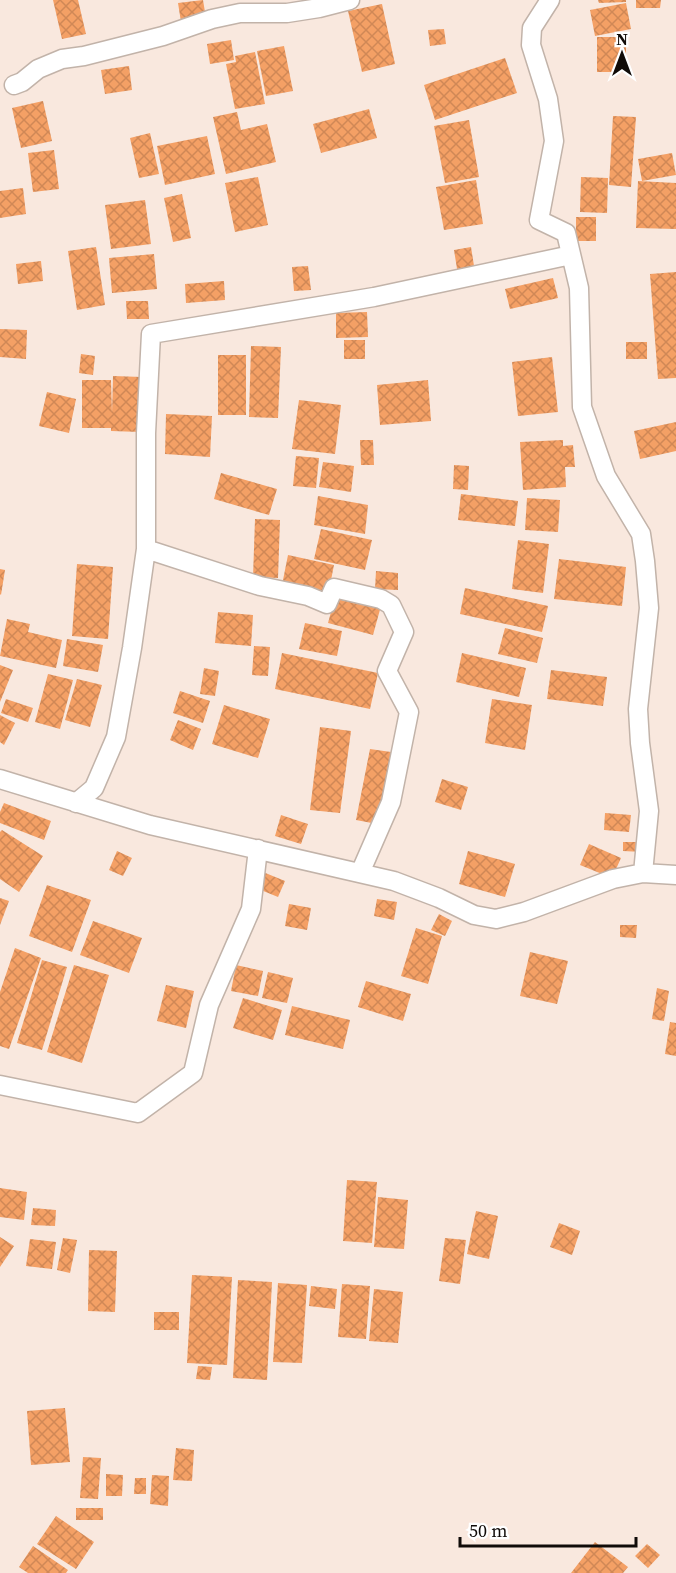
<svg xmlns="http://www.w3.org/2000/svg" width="676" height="1573" viewBox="0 0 676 1573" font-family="'Source Serif 4',serif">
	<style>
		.building { fill: url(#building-cross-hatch) }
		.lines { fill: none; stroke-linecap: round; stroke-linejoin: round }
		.street-casing { stroke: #c2b3a9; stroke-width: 21 }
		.street { stroke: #fff; stroke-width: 18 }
	</style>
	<defs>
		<pattern id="building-cross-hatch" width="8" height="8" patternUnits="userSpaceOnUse" patternTransform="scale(1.5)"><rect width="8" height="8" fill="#f4a065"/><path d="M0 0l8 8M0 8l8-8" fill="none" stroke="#d08856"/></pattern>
	</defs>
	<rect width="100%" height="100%" fill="#f9e8de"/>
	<path class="building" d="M53 0H78L86 34 62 39Z
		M203 0 206 18 181 22 178 3Z
		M598 0H626V2L599 3Z
		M636 0H661L660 8H636Z
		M626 3 631 29 595 36 590 10Z
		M382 4 395 64 362 72 348 11Z
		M444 29 446 44 430 46 428 30Z
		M597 37H626V72H597Z
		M231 40 234 60 210 64 207 44Z
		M284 46 293 91 266 96 257 51Z
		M255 52 265 104 235 109 226 64 236 62 235 56Z
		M505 58 517 93 435 120 424 85Z
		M129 66 132 90 105 94 101 70Z
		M43 101 52 141 21 148 12 108Z
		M369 109 377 138 321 153 313 124Z
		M237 112 241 130 267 124 276 162 226 174 213 117Z
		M613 116 636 117 631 187 609 185Z
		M469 120 479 177 445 183 434 126Z
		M150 133 159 174 139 178 130 138Z
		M207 136 215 174 165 185 157 146Z
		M54 150 59 189 33 192 28 153Z
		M672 153 676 175 642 181 638 159Z
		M258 177 268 225 235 232 225 183Z
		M581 177 608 178 607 213 580 212Z
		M476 180 483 224 444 230 436 187Z
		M638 181 676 183V229L636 228Z
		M23 188 26 214 0 218V191Z
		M182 194 191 238 173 242 164 198Z
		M145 200 151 244 111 249 105 205Z
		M576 217H596V241H576Z
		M96 247 105 305 77 310 68 251Z
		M471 247 475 272 458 275 454 250Z
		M154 254 157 289 112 293 109 258Z
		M41 261 43 281 18 284 16 264Z
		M308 266 311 290 294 291 292 267Z
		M676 272V378L658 379 650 274Z
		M553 278 558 298 510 309 505 289Z
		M224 281 225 300 186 303 185 284Z
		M126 301H148L149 319H127Z
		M367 312 368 337 336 338V313Z
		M0 329 27 330 26 359 0 357Z
		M344 340H365V359H344Z
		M626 342H647V359H626Z
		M251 346 281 347 278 418 249 417Z
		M81 354 95 356 93 375 79 373Z
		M218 355H246V415H218Z
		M552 357 558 412 518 416 512 362Z
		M113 376 142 377 140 432 111 431V428H82V380H111L112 413Z
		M428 380 431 421 380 425 377 385Z
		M47 392 76 399 69 433 39 426Z
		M299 400 341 405 335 454 292 449Z
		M166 414 212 416 210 457 165 454Z
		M676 422V451L640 459 634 431Z
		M360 440H373L374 465H361Z
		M563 440V446L573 445 575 467H565L566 487 523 490 520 442Z
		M296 456 319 458 316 488 293 486Z
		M323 462 354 466 351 492 319 487Z
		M454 465 469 466 468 490 453 489Z
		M221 473 277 489 269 515 214 499Z
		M461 494 518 501 515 526 458 520Z
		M318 496 368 505 365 534 314 525Z
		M527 498 560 500 558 532 525 530Z
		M255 519 280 520 278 578 253 577Z
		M321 529 372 540 365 570 314 559Z
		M518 540 549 544 543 593 512 589Z
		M288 555 334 565 328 595 282 585Z
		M559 559 626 567 622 606 554 599Z
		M77 564 113 567 108 639 72 636Z
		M0 569 5 570 1 595 0 594Z
		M376 571 398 573V590L375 589Z
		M465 588 548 606 542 632 460 614Z
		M336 594 381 606 373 635 328 623Z
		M218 612 253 615 251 646 215 643Z
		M7 619 30 624 28 632 62 640 56 668 0 656Z
		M305 623 342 631 337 656 299 649Z
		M505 628 543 638 537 663 498 654Z
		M67 639 103 645 98 672 63 666Z
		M254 646 270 647 268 676 252 675Z
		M282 653 378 673 370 709 275 689Z
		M462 653 526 668 519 697 456 682Z
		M0 665 13 670 0 702Z
		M204 668 219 671 215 696 200 694Z
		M551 670 607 677 603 706 547 699Z
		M48 674 73 680 60 729 35 722Z
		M77 679 102 685 90 727 65 720Z
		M180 691 210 701 203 723 173 713Z
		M6 699 33 708 28 722 1 713Z
		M492 699 532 705 525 750 485 743Z
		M224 705 270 719 258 758 212 744Z
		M0 715 15 723 4 745 0 742Z
		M178 720 201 729 193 750 170 740Z
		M320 727 351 731 340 813 310 810Z
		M370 749 391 752 377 824 356 820Z
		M442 779 468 787 461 810 435 802Z
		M4 803 51 821 44 840 0 823V812Z
		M605 813 631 815 629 832 604 830Z
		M281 815 308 824 301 844 275 836Z
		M2 830 43 856 19 892 0 879V832Z
		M623 842H642V852L623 851Z
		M589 844 621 858 612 878 580 865Z
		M117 851 132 858 123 876 109 870Z
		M468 851 515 864 505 897 459 884Z
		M263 872 285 881 278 897 256 888Z
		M47 885 91 900 72 952 29 936Z
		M0 898 9 901 0 925Z
		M377 899 397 902 394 920 374 916Z
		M289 904 311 908 307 930 285 926Z
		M439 914 452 921 445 936 431 930Z
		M93 921 142 938 129 973 80 955Z
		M620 925H637L636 938 620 937Z
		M416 928 442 936 428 984 401 976Z
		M15 948 41 958 9 1049 0 1046V992Z
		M530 952 568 961 557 1004 520 996Z
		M42 960 67 967 42 1050 17 1043Z
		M74 965 109 975 82 1063 47 1052Z
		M236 965 263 971 258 996 231 991Z
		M268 972 293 978 287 1003 262 998Z
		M366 981 411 994 403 1021 358 1007Z
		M166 985 194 991 186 1028 157 1021Z
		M657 988 669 991 664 1021 652 1019Z
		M243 998 282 1010 273 1040 233 1028Z
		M292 1006 350 1020 343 1049 285 1035Z
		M670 1022 676 1023V1056L665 1054Z
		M347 1180 377 1182 372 1243 343 1241Z
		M0 1188 27 1192 24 1220 0 1217Z
		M378 1197 408 1200 404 1249 374 1247Z
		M33 1208 56 1210 55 1226 31 1225Z
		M476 1211 498 1216 489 1259 467 1254Z
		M559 1223 580 1231 572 1255 550 1247Z
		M0 1237 14 1246 0 1267Z
		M63 1238 77 1240 70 1273 57 1270Z
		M445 1238 466 1240 460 1284 439 1281Z
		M30 1239 56 1242 52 1269 26 1266Z
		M89 1250 117 1251 115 1312 88 1311Z
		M192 1275 232 1277 227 1365 187 1363Z
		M238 1280 272 1282 267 1380 233 1378Z
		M278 1283 307 1285 302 1363 273 1362Z
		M342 1284 370 1286 366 1339 338 1337Z
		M311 1286 337 1289 335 1309 309 1306Z
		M374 1289 403 1292 398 1343 369 1341Z
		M154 1312H179V1330H154Z
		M198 1366 212 1367 210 1380 196 1379Z
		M65 1408 70 1462 31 1465 27 1411Z
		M176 1448 194 1450 192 1481 173 1480Z
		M83 1457 101 1458 98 1499 80 1498Z
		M106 1474 123 1475 122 1496H106Z
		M152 1475 169 1476 168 1506 150 1504Z
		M135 1478H146V1494H134Z
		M76 1508H103V1520H76Z
		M56 1516 94 1542 76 1569 37 1544Z
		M595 1542 628 1567 623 1573H571Z
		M647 1544 660 1555 648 1568 635 1556Z
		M33 1546 68 1570 66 1573H28L19 1567Z"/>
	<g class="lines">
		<g class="street-casing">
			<path id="street" d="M550 0 532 28 531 45 548 99 554 141 539 220 566 233 579 288 582 407 606 476 641 534 645 561 649 608 638 709 640 743 649 811 643 873
				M14 85 22 82 38 69 62 59 84 56 163 36 212 19 240 13H287L319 8 350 0
				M146 549 260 586 308 596 327 604 334 588 381 599 391 605 404 632 387 671 409 712 391 802 360 873
				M0 779 150 825 394 881 439 898 474 915 496 919 524 912 613 879 643 873 676 875
				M76 803 94 788 116 737 132 648 146 549V433L151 334 374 297 571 255
				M0 1085 138 1113 193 1073 209 1005 251 909 258 849"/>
		</g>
		<use href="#street" class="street"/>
	</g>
	<g transform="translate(622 54)" stroke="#ffffff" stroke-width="4.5" paint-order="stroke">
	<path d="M0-4.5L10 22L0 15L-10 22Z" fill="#100b08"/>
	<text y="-9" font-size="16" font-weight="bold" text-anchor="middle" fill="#100b08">N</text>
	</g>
	<path d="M460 1537v9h176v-9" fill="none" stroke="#100b08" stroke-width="3"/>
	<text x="469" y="1537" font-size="18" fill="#100b08" stroke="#ffffff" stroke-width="4.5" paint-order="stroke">50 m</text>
</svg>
